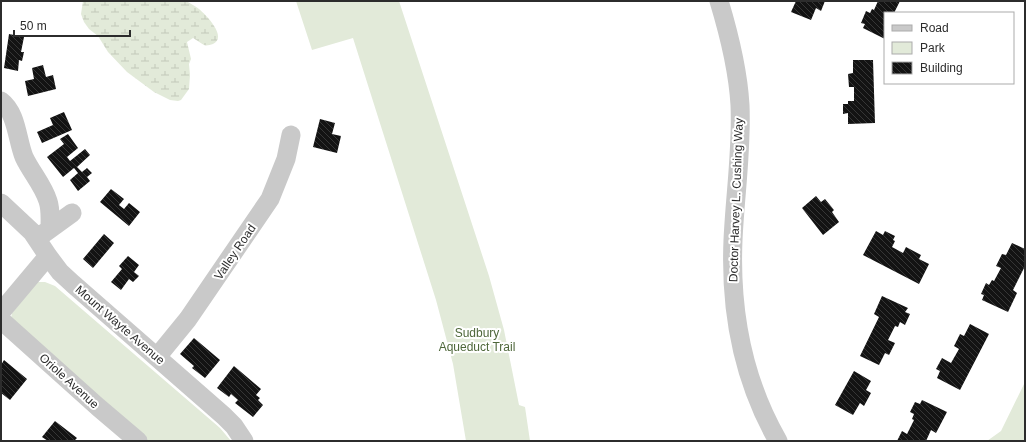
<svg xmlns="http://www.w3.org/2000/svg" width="1026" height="442" viewBox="0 0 1026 442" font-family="Helvetica,sans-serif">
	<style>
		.green { fill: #e2ead9 }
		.wetland { fill: url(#wetland-marsh) }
		.building { fill: url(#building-back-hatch) }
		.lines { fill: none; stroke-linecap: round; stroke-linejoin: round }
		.minor { stroke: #c9c9c9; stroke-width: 19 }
		.labels { text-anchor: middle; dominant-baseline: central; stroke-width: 4; stroke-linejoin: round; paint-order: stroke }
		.street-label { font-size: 12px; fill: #2c2c2c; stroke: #fff }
		.park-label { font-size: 12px; fill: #4e673a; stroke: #fff }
	</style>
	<defs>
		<pattern id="wetland-marsh" width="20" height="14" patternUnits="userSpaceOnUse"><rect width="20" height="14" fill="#e2ead9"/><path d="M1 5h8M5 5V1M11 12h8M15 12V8" fill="none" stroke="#c2c9ba"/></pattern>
		<pattern id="building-back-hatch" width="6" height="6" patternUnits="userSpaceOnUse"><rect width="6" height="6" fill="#131313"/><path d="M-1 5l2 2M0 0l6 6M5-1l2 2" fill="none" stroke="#363636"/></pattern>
	</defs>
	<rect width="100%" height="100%" fill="#fff"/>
	<path class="green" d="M296 1H399L489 276 504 330 519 405 525 407 530 441H466L453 364 436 300 353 38 312 50Z
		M37 282H45L55 286 220 428 231 441H147L11 318 12 313Z
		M1025 382V441H987L1001 431Z"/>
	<path class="wetland" d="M83 1H186C190 3 195 6 199 9 206 15 228 37 213 44 210 45 206 46 204 45 200 43 197 40 193 38L187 42 191 59 189 64 190 75 189 89 181 100 178 101 170 100 154 92 127 72 108 52 98 36 89 29 84 22 81 14Z"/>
	<path class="building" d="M796 1H825L821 11 816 8 811 20 791 12Z
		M878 1H900L894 13H885V39L863 28 865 24 861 23 866 11 870 13 872 9 874 10Z
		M9 34 24 37 21 52H24L22 61 19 60 18 71 4 68Z
		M853 60H873L875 123 848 124V113L843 114V104H848V101H854V87H849L848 74 853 73Z
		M43 65 46 77 53 75 56 89 28 96 25 81 34 79 32 68Z
		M64 112 72 130 42 143 37 132 53 125 50 118Z
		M320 119 335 123 332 134 341 136 337 153 313 147Z
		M68 134 78 148 67 157 70 161 85 149 90 155 77 167 82 172 87 168 92 173 87 177 90 181 78 191 70 180 78 173 74 168 63 177 47 157 64 144 60 139Z
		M111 189 124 199 119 205 124 209 129 203 140 212 129 226 100 202Z
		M816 196 821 202 825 199 834 210 832 212 839 222 823 235 802 208Z
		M876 231 883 235 885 231 895 236 893 240 895 241 892 247 903 253 906 247 921 255 919 259 929 264 919 284 863 255Z
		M104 234 114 243 93 268 83 259Z
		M1012 243 1025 249V266L1013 290 1017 293 1008 312 982 300 984 295 981 294 986 283 989 285 992 280 994 281 1001 268 996 266 1002 254 1006 255Z
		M128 256 139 265 134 272 139 276 133 282 129 279 121 290 111 282 122 269 119 266Z
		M882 296 908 308 905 312 910 314 905 325 900 322 898 327 895 326 888 340 895 343 889 355 885 353 879 365 860 356 879 317 874 314Z
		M970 324 989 334 960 390 937 378 940 371 936 369 942 358 951 363 959 349 954 346 960 334 964 336Z
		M194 338 220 360 205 378 192 368 194 366 180 354Z
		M4 360 27 379 10 400 1 393V365Z
		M234 366 261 389 256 395 260 398 258 400 263 405 253 417 235 403 238 400 231 394 229 397 217 388Z
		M854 371 871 381 866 390 871 393 864 406 860 403 853 415 835 405Z
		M922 400 947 412 936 433 931 430 926 441H897L902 431 907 434 914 420 912 419 914 414 910 412 915 402 920 404Z
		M55 421 77 438 74 441H48L42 437Z"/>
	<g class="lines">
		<path class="minor" d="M719 1C729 34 738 70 740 105 742 150 735 195 733 240 730 311 743 380 778 441
			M1 101C17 113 17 140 24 157 31 172 43 185 48 201 51 210 50 219 50 228
			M1 203 32 232 48 256 60 272 73 284 224 416 234 426 244 441
			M43 234 72 213
			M1 312 48 256
			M1 320 98 407 138 441
			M157 357 188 319 270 199 286 159 291 135"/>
	</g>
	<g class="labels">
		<g class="street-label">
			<text transform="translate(736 200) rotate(-88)">Doctor Harvey L. Cushing Way</text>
			<text transform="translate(235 252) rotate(-56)">Valley Road</text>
			<text transform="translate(120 325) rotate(41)">Mount Wayte Avenue</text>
			<text transform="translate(69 381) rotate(42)">Oriole Avenue</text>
		</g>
		<g class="park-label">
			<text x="477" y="333">Sudbury<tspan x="477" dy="14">Aqueduct Trail</tspan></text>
		</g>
	</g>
	<rect width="1026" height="442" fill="none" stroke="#2c2c2c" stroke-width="4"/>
	<rect x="884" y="12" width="130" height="72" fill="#ffffff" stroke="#ababab"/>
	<rect x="892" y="25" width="20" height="6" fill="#c9c9c9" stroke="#ababab"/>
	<text x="920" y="32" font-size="12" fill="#2c2c2c">Road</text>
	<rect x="892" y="42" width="20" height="12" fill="#e2ead9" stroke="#ababab"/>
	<text x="920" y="52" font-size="12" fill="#2c2c2c">Park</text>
	<rect x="892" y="62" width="20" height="12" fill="url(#building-back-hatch)" stroke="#ababab"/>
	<text x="920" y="72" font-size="12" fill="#2c2c2c">Building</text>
	<path d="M14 30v6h116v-6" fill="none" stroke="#2c2c2c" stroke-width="2"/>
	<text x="20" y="30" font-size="12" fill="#2c2c2c" stroke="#ffffff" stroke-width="3" paint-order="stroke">50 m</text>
</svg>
